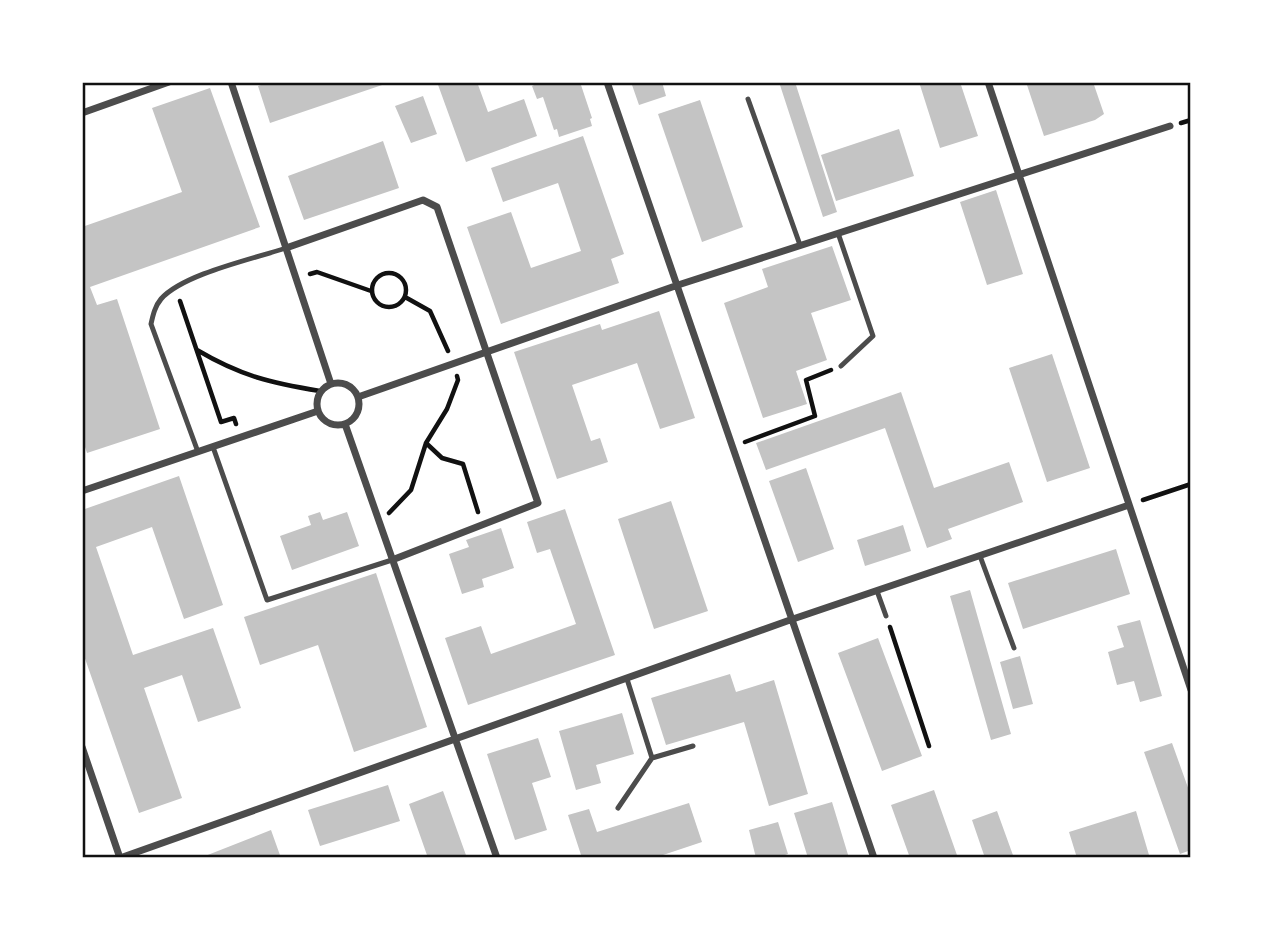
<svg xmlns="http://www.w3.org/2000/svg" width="1273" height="940" viewBox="0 0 1273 940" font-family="Mulish,sans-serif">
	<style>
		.building { fill: #c4c4c4 }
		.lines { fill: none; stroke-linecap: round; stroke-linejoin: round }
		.path { stroke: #111; stroke-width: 4.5 }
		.service { stroke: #4c4c4c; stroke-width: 5 }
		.minor { stroke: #4c4c4c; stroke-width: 7 }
		.neatline { fill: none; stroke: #111; stroke-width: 2.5 }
	</style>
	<rect width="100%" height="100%" fill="#fff"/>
	<path class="building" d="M270 82H388V83L270 123 258 86Z
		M437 82H477L488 112 524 99 537 136 466 162Z
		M540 82H580L592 118 590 119 592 126 559 137 557 129 554 130 543 97 537 99 532 86Z
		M631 82H662L666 96 639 105Z
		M779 82H795L837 212 823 217Z
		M919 82H960L978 136 940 148Z
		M1026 82H1093L1104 114 1095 120 1044 136Z
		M210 88 260 227 90 287 97 305 117 299 160 429 87 453 82 438V227L182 192 152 108Z
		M423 96 437 134 411 143 395 106Z
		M700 100 743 227 702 242 658 114Z
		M899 129 914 176 836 201 821 155Z
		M583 136 624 254 611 259 619 283 501 324 467 227 511 212 531 268 581 251 558 183 503 202 491 168Z
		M383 141 399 188 304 220 288 176Z
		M996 190 1023 274 987 285 960 202Z
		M832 246 851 300 811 313 827 360 796 371 807 404 763 418 724 303 768 287 762 269Z
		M659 311 695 418 660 429 637 363 572 385 591 441 600 438 608 462 557 479 514 352 600 324 602 330Z
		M1052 354 1090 468 1047 482 1009 368Z
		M901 392 934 488 1009 462 1023 502 948 529 952 539 927 548 885 428 766 470 756 443Z
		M806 468 834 549 798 562 769 481Z
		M179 476 223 605 184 619 152 527 96 547 133 655 213 628 241 708 198 722 182 675 144 688 182 798 139 813 82 650V510Z
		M671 501 708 611 654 629 618 519Z
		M565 509 615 655 468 705 445 638 481 626 491 654 576 624 550 549 537 553 527 522Z
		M320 512 323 520 347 512 359 546 292 570 280 536 311 525 308 516Z
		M903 525 911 551 865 566 857 540Z
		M501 528 514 568 482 579 484 587 462 594 449 554 469 547 466 540Z
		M1116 549 1130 594 1023 629 1008 583Z
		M376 573 427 727 354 752 318 645 260 665 244 617Z
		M970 590 1011 734 991 740 950 596Z
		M1140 620 1162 696 1140 702 1134 681 1117 685 1108 652 1124 647 1117 626Z
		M878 638 922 756 882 771 838 653Z
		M1020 656 1033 704 1013 709 1000 662Z
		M730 674 736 692 774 680 808 794 769 806 744 722 666 745 651 698Z
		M622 713 634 754 596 765 601 783 576 790 559 731Z
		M538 738 551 777 532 783 547 830 515 840 487 754Z
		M1172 743 1191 796V850L1180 854 1144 752Z
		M388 785 400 821 320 846 308 810Z
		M934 790 958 858H910L891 805Z
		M443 791 467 858H428L409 804Z
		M832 802 849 858H808L794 813Z
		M689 803 702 842 654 858H582L568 815 589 809 597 832Z
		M997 811 1014 858H985L972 820Z
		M1136 811 1149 855 1139 858H1077L1069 832Z
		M778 822 788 854 776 858H756L749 830Z
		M271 830 281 858H200Z"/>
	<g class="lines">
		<path class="path" d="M1181 123 1191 120
			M372 290a17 17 0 1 1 34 0a17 17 0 1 1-34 0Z
			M310 274 317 272 371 291
			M405 297 430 311 448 351
			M180 301 221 422 234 418 236 424
			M197 350C241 376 271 383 320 391
			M745 442 815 416 806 380 831 370
			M426 443 442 458 463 464 478 512
			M1143 500 1191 484
			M389 513 411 490 426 443 447 409 458 380 457 376
			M890 627 929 746"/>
		<path class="service" d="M748 99 800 245
			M838 233 873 336 841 366
			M213 447 267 600 392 560
			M198 452 151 324C153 315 155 306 161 299 183 274 253 259 286 248
			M980 556 1014 648
			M877 591 886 616
			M627 679 652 758 693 746
			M618 808 652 758"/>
		<path class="minor" d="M231 82 331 384
			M607 82 874 858
			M988 82 1191 690
			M82 113 169 82
			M286 248 423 200 437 207 538 503 392 560
			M317 404a21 21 0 1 1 42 0a21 21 0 1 1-42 0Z
			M358 397 678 285 1170 126
			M345 424 497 858
			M82 491 318 411
			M82 747 120 858 790 620 1129 505"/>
	</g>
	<rect width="1273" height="940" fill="none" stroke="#ffffff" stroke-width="168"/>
	<rect x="84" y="84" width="1105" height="772" class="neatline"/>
</svg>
